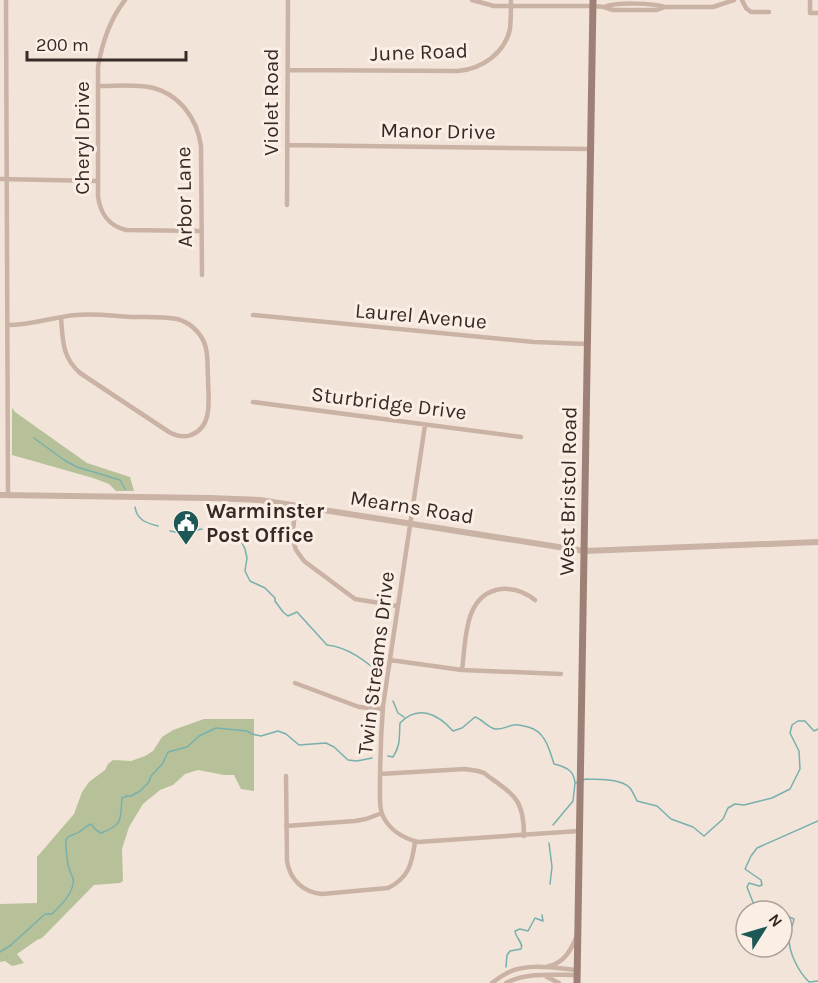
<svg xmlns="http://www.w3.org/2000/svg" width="818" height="983" viewBox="0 0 818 983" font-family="Karla,sans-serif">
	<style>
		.green { fill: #b7c199 }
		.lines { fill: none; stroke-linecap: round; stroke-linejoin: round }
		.stream { stroke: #77b0ad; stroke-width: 1.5 }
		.minor { stroke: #cab2a5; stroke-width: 4.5 }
		.tertiary { stroke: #cab2a5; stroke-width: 6 }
		.secondary { stroke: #9e8176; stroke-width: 7 }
		.labels { text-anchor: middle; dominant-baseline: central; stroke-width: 6; stroke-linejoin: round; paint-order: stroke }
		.street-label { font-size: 21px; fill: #362a26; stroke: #faeee5 }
		.poi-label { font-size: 21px; font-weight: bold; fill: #362a26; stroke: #faeee5; text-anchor: start }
	</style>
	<rect width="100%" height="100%" fill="#f2e4d9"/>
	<path class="green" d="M12 408 15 412 87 463 130 477 134 491H116L109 484 93 478 12 455Z
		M204 719H254V791L241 789 234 775H224L198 770 185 774 173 785 160 790 143 804 129 827 122 849 123 881 120 883 94 885 42 938 37 940 17 954 24 963 12 966 5 961 0 962V904L37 903V857L74 814 82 792 89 782 105 770 108 764 113 760 131 761 145 756 153 751 162 737 173 730Z"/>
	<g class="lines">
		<path class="stream" d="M34 438 64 460 77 467 120 480 125 489
			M135 507C137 520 146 523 158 526
			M170 531 181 533 202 529
			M215 532 232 531 239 537 245 549 247 558 245 571 250 581 265 588 275 598V601L283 612 288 616 297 612 327 645C348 647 365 661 381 674
			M393 701 398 713 404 717
			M388 756 393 757C401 745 399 736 400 723 418 704 438 714 453 731L462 728 475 717C482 719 487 727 495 729 502 730 507 726 514 725 518 724 524 726 528 727 545 731 549 748 554 764 566 767 574 770 575 783
			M583 780 586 779C599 780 620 778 630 788 633 792 635 797 637 801L657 806 671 819 693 827 704 836 723 819 728 808 735 804 744 805 772 798 790 789 800 769 799 751 790 733 792 725 798 721H805L814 731 818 729
			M553 825 573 801 575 783 579 782
			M549 843 552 867 550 884
			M755 911 754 905 747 887 749 883 759 886 762 885 761 880 745 869 751 856 757 848 818 821
			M782 919 789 917 794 919C793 926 789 932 789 938 789 953 798 971 809 982L818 981
			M0 952 11 945 45 914H52C61 905 71 896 73 884 75 877 71 876 70 871 68 866 64 842 67 838 70 835 76 834 79 832 84 829 86 826 91 824L96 830 101 833C124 824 120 820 122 798L127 796H131L140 791 149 782 151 776 163 763 168 752 187 747 199 736 216 728 247 731 252 734 261 736 278 731 286 734 299 745 326 743 334 747 348 760 357 761 372 758
			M506 967 507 955 510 951 521 949C524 943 516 939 515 931L520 929 528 931 535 918 543 921 542 915"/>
		<path class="minor" d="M6 0 8 495
			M125 0C110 19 102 43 98 67V196C100 213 109 226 126 230L201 231
			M472 0 494 6H593L604 7 613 10H657L665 7H713L734 0
			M742 0 746 8 751 12H769
			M810 0V13H818
			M604 7C616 2 653 3 665 7
			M288 70 458 71C482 69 505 53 510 29 511 19 511 9 511 0
			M98 86C115 86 133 84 149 87 179 93 197 118 201 146L202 275
			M287 145 590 149
			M0 179 98 181
			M287 205 288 0
			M253 315 534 342 587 344
			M8 325C32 325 53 317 76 315 94 313 113 316 131 317 146 317 163 316 177 319 189 322 199 331 204 342 209 353 207 367 208 378 208 397 214 427 191 435 183 438 176 436 169 432L80 373C62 357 63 341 61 318
			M253 402 521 437
			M425 425 383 706C381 733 380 759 380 786 380 795 379 805 382 814 388 829 403 838 418 842L579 831
			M296 505 292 537 296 550 304 561 355 599 398 606
			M390 660 462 670 561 674
			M462 670C466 642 463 594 501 589 514 588 525 592 535 600
			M295 683 359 707 383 709
			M380 774 465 769 478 771 484 773C513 795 524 797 524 836
			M286 776 287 861C290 880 303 892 322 894L388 888C409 878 412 863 415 842
			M286 826 355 821 366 819 382 813
			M549 966C564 963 571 950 577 936
			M547 977 559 983
			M492 983C497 979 503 975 509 972 529 963 556 968 577 970
			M506 983C527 972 555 975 577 975"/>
		<path class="tertiary" d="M0 495 210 498 260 500 584 551 818 542"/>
		<path class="secondary" d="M577 983 593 0"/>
	</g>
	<defs>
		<g id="civic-pin" transform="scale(1.35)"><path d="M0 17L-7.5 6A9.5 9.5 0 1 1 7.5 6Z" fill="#1b5856" stroke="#faeee5"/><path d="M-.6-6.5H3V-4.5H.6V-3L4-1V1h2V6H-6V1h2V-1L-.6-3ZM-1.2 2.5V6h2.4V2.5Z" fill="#fff"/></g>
	</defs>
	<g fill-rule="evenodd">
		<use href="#civic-pin" x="186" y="523"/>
	</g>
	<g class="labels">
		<g class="street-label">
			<text transform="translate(419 52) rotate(-2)">June Road</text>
			<text transform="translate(271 102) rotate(-90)">Violet Road</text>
			<text transform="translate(438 131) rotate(1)">Manor Drive</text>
			<text transform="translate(82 138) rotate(-90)">Cheryl Drive</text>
			<text transform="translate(184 197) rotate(-91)">Arbor Lane</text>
			<text transform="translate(421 316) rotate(5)">Laurel Avenue</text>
			<text transform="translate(389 403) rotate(7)">Sturbridge Drive</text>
			<text transform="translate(568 491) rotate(-89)">West Bristol Road</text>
			<text transform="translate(412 507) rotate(9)">Mearns Road</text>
			<text transform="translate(376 663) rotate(-83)">Twin Streams Drive</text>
		</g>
		<g class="poi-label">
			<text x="206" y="511">Warminster<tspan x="206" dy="24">Post Office</tspan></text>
		</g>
	</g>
	<g transform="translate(764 929) rotate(53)"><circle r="28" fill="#faeee5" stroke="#aca099" stroke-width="1.5"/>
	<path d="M0-4.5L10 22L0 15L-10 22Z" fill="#1b5856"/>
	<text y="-9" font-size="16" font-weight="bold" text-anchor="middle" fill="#362a26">N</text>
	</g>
	<path d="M27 51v9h159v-9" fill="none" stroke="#362a26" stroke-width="3"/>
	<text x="36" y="51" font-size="18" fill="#362a26" stroke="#faeee5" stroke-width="4.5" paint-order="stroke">200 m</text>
</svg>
